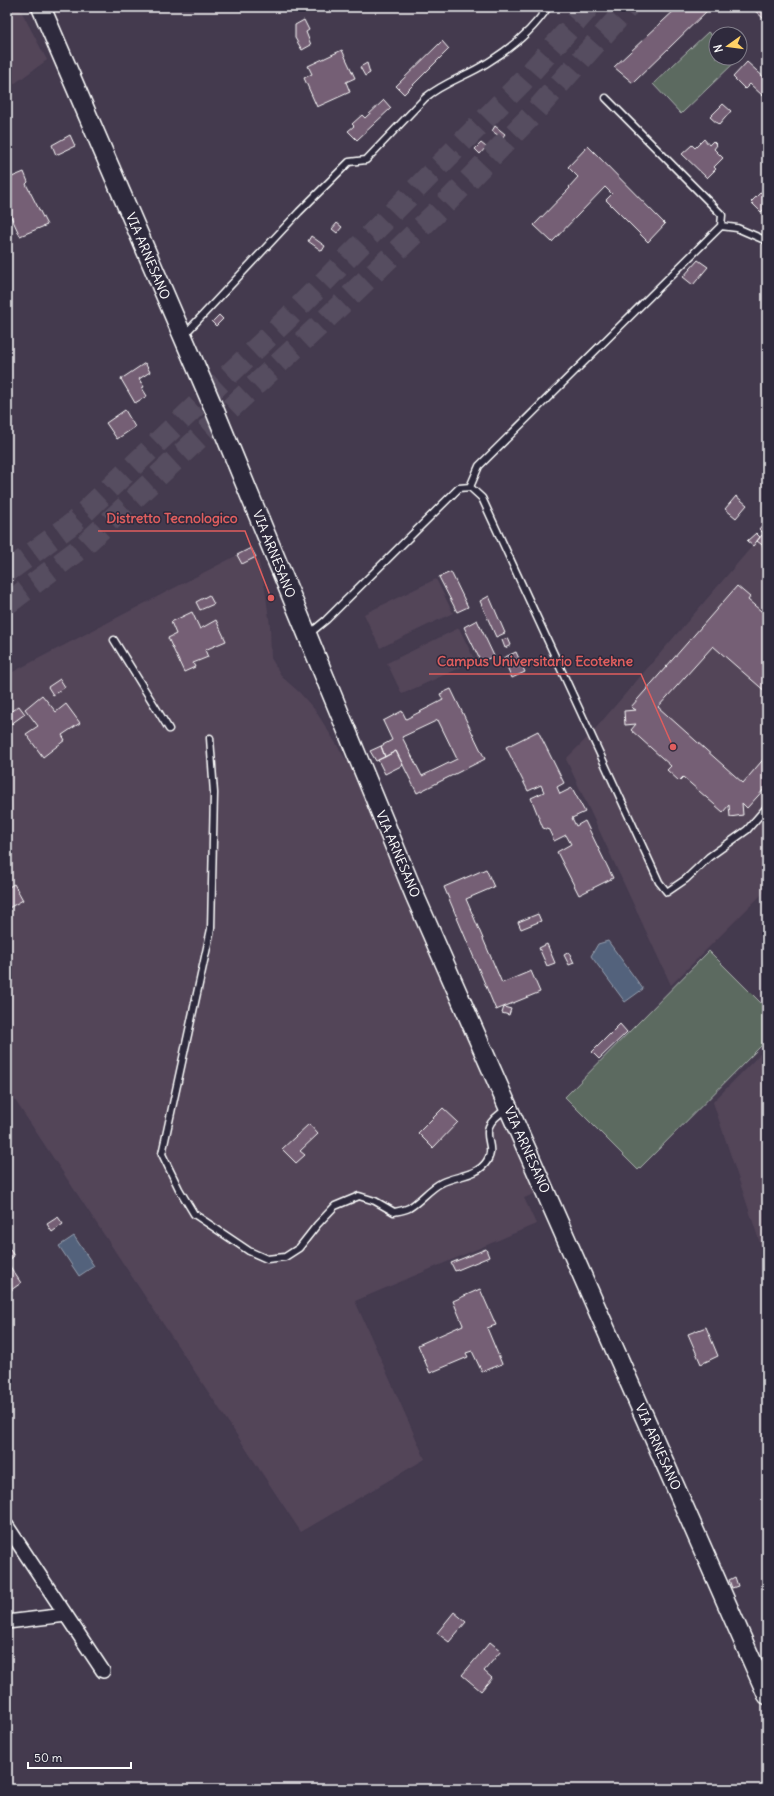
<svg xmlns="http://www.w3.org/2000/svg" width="774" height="1796" viewBox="0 0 774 1796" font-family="Delius,sans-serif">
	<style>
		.built { fill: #534559 }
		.green { fill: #5b6a61; stroke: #adb4b0 }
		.water { fill: #52627c; stroke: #97a1b0 }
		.building { fill: #755e74; stroke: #fff; fill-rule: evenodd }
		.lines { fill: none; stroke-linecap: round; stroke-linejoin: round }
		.highway-tunnel { stroke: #574e60; stroke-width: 22; stroke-dasharray: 22 11; stroke-linecap: butt }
		.lane-casing { stroke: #fff; stroke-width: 9 }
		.street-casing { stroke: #fff; stroke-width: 16 }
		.secondary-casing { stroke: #fff; stroke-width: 21 }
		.lane { stroke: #2f2a3d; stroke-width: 6 }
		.street { stroke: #2f2a3d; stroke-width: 13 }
		.secondary { stroke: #2f2a3d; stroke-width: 18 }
		.labels { text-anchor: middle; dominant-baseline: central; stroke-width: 3; stroke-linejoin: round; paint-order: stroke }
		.street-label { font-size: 13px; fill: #fff; stroke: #2f2a3d }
		.leader { fill: none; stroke: #e05e5e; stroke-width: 1.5 }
		.callout-dot { fill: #e05e5e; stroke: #2f2a3d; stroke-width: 1.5 }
		.callout-label { font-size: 14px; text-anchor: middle; font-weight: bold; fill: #e05e5e; stroke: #2f2a3d; stroke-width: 3; stroke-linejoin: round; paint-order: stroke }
	</style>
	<rect width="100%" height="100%" fill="#443a4e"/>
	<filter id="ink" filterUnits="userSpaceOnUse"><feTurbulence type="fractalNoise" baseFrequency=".025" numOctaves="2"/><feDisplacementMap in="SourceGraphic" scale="8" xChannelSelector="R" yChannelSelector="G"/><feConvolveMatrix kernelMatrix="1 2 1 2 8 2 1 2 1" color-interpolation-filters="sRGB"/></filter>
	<g filter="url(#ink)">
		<path class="built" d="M7 7H19L47 60 7 89Z
			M767 529V889L671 985 566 759 590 735Z
			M251 548 259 563 265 589 270 626 271 658 282 677 299 692 315 710 347 761 355 764 500 1106 497 1110 502 1118H507L539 1192 524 1198 536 1224 355 1301 425 1459 301 1532 7 1088V675Z
			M436 579 453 613 380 648 364 614Z
			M459 628 475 661 402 694 387 663Z
			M767 1047V1264L713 1102Z"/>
		<path class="green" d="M708 32 716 39V58H734L736 61 681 114 653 84Z
			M709 951 767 1009V1040L638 1170 565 1097Z"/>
		<path class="water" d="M608 941 643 989 625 1002 591 956 598 944Z
			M74 1236 94 1266 79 1276 59 1246Z"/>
		<path class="building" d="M678 7H711L633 83 614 67Z
			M751 7H767V18L765 20Z
			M304 20 309 30 306 32 311 45 302 50 295 38V25Z
			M442 41 449 49 404 94 396 86Z
			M342 50 355 78 346 82 350 92 317 107 304 78 312 74 308 66Z
			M747 62 767 80V92L763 96 750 84 745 89 733 77Z
			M367 63 370 73 365 76 360 67Z
			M384 100 391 108 357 140 348 131 354 126 352 124 362 115 365 118Z
			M723 104 731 111 719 125 710 117Z
			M495 126 505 134 502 138 492 131Z
			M70 135 75 146 56 155 52 145Z
			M704 139 709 145 713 141 717 145 714 149 723 158 714 167 716 169 707 178 682 154 692 145 695 148Z
			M481 143 486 147 480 154 475 149Z
			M588 146 665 224 648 242 606 200 612 194 605 187 552 242 534 225 570 188 569 187 578 177 568 167Z
			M24 172 28 182 26 184 47 225 20 236 7 208V179Z
			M765 188 767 190V207L761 212 751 202Z
			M337 223 342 227 337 233 332 229Z
			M311 236 325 246 322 251 308 241Z
			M698 260 708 267 693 285 683 277Z
			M219 315 223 319 216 326 212 322Z
			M145 363 150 372 139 379 144 387 142 388 147 396 135 403 121 379Z
			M125 410 135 427 117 439 106 423Z
			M736 496 747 505 736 518 725 509Z
			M764 523 767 529 763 533 759 529Z
			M767 529V544L765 547 757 541Z
			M756 533 760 537 753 546 747 541Z
			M251 548 256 557 242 564 237 555Z
			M451 572 468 607 457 612 439 577Z
			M737 586 750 597 748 600 767 616V693L713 646 658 707 743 783 767 755V786L747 808 742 803 743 815 730 817 729 805 723 812 683 777 679 781 667 770 671 766 631 730 636 724 625 725 624 711 636 710 631 707Z
			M209 595 214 604 200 610 196 602Z
			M489 596 505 633 496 637 480 601Z
			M192 612 200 629 216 620 226 641 205 650 208 657 193 663 195 667 184 672 168 638 176 634 171 622Z
			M477 620 494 656 481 662 464 627Z
			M508 638 511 645 505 648 502 640Z
			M516 652 525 672 512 678 503 658Z
			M60 679 65 687 53 695 48 687Z
			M451 689 485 759 417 793 396 751 385 757 381 746 392 740 383 721 402 711 406 719 443 700 440 694ZM438 720 457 759 422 776 402 737Z
			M42 695 56 712 66 704 80 723 62 735 65 740 43 757 26 734 38 726 25 709Z
			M19 706 25 714 11 724 7 718V714Z
			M538 731 564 783 557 787 560 794 572 788 585 812 572 818 576 826 585 821 613 878 579 895 557 852 571 844 566 835 554 841 549 830 543 828 531 798 544 792 541 785 528 791 506 747Z
			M381 746 385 757 376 761 370 751Z
			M396 751 403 765 385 774 378 760Z
			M486 869 494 887 466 899 502 983 531 971 540 992 496 1010 444 887Z
			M14 884 23 900 7 909V888Z
			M538 914 541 921 521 929 518 922Z
			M547 944 555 963 547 966 539 948Z
			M569 952 574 963 569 965 564 955Z
			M504 1007 511 1009 509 1015 502 1013Z
			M620 1024 627 1032 599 1059 592 1052Z
			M443 1108 458 1122 433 1148 418 1133Z
			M309 1124 318 1134 300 1151 305 1155 296 1163 282 1149Z
			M58 1217 63 1224 52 1232 47 1224Z
			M7 1245 14 1256 7 1262Z
			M486 1249 489 1257 455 1271 451 1263Z
			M7 1262 21 1283 7 1293Z
			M480 1289 496 1325 487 1328 502 1364 482 1372 472 1351 466 1353 468 1357 430 1373 418 1345 463 1325 453 1301Z
			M706 1327 718 1356 701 1364 688 1334Z
			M735 1577 738 1586 732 1588 729 1580Z
			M454 1612 466 1622 449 1642 437 1633Z
			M490 1642 501 1651 484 1671 492 1678 481 1691 462 1675Z"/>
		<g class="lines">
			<path class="highway-tunnel" d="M7 572 73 523 285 321 522 82 589 7
				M7 604 82 547 324 321 443 206 530 117 628 7"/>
			<g class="lane-casing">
				<path id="lane" d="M721 226 737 228 767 241
					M185 334 299 212 349 162 366 160 425 98C444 82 467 76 487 63 510 49 533 30 548 7
					M470 487 479 466 721 226 722 215 606 98
					M309 634 326 620 459 488 470 487 482 498 659 882 667 892 686 879 709 857 747 830 767 807
					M114 640 169 729
					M210 738 214 793 211 929 162 1154 179 1189 194 1214 249 1251 267 1259 285 1257 299 1248 317 1225 335 1206 359 1196 375 1201 394 1212C399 1211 405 1210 409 1208 421 1201 429 1189 441 1183 456 1175 477 1177 487 1161 499 1142 471 1131 507 1109"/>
			</g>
			<g class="street-casing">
				<path id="street" d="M7 1526 103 1671
					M7 1622 66 1615"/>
			</g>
			<g class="secondary-casing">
				<path id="secondary" d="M41 7 215 411 415 896 767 1695"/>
			</g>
			<use href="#lane" class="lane"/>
			<use href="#street" class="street"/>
			<use href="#secondary" class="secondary"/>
		</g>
	</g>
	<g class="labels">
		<g class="street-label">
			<text transform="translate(148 256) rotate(67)">VIA ARNESANO</text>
			<text transform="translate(274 554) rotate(68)">VIA ARNESANO</text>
			<text transform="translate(398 854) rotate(67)">VIA ARNESANO</text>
			<text transform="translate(527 1150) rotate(66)">VIA ARNESANO</text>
			<text transform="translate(658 1447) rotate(66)">VIA ARNESANO</text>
		</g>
	</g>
	<path class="leader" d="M271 598L245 531H98M673 747L641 674H429"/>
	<g class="callout-dot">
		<circle cx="271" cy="598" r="4"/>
		<circle cx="673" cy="747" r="4"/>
	</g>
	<g class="callout-label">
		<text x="172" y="523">Distretto Tecnologico</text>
		<text x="535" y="666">Campus Universitario Ecotekne</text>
	</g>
	<rect width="774" height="1796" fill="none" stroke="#2f2a3d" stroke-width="24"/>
	<rect x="12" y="12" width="750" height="1772" fill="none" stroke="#fff" stroke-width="1.5" filter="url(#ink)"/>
	<g transform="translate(728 46) rotate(256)"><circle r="19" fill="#2f2a3d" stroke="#827f8b"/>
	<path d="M0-3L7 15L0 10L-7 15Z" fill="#ffd166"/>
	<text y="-6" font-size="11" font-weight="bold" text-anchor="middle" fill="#ffffff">N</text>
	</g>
	<path d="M28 1762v6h103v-6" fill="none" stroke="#ffffff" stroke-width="2"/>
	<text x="34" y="1762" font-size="12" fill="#ffffff" stroke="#2f2a3d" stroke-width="3" paint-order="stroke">50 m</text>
</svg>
